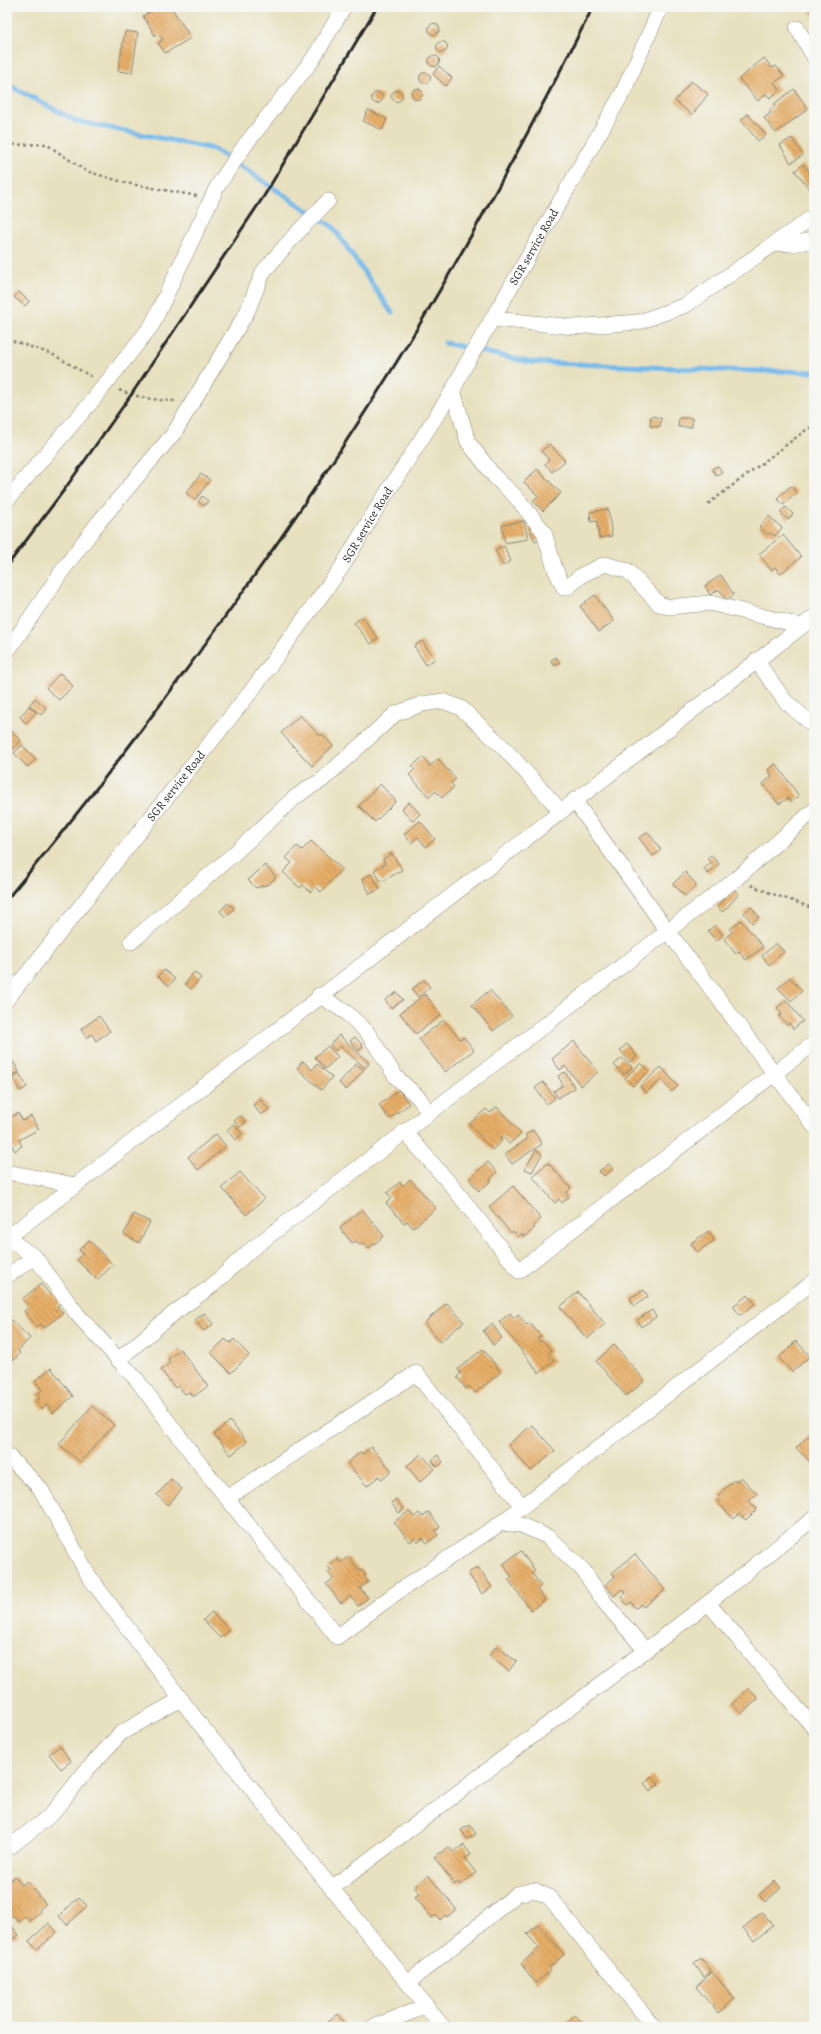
<svg xmlns="http://www.w3.org/2000/svg" width="821" height="2034" viewBox="0 0 821 2034" font-family="Alegreya,serif">
	<style>
		.lines { fill: none; stroke-linecap: round; stroke-linejoin: round }
		.stream { stroke: #75baec; stroke-width: 5 }
		.building { fill: url(#building-back-hatch) }
		.minor-casing { stroke: #898675; stroke-width: 16 }
		.path { stroke: #898675; stroke-width: 2.5; stroke-dasharray: 3 3; stroke-linecap: butt }
		.minor { stroke: #fff; stroke-width: 15 }
		.rail { stroke: #2b2b2b; stroke-width: 3 }
		.labels { text-anchor: middle; dominant-baseline: central; stroke-width: 4; stroke-linejoin: round; paint-order: stroke }
		.street-label { font-size: 12px; fill: #2b2b2b; stroke: #f6f6f2 }
	</style>
	<defs>
		<pattern id="building-back-hatch" width="6" height="6" patternUnits="userSpaceOnUse"><rect width="6" height="6" fill="#e7af68"/><path d="M-1 5l2 2M0 0l6 6M5-1l2 2" fill="none" stroke="#bb8f56"/></pattern>
	</defs>
	<rect width="100%" height="100%" fill="#f6f6f2"/>
	<filter id="ink" filterUnits="userSpaceOnUse"><feTurbulence type="fractalNoise" baseFrequency=".025" numOctaves="2"/><feDisplacementMap in="SourceGraphic" scale="8" xChannelSelector="R" yChannelSelector="G"/><feConvolveMatrix kernelMatrix="1 2 1 2 8 2 1 2 1" color-interpolation-filters="sRGB"/></filter>
	<filter id="wash" filterUnits="userSpaceOnUse"><feTurbulence type="fractalNoise" baseFrequency=".012" numOctaves="4" result="noise"/><feDisplacementMap in="SourceGraphic" scale="16" xChannelSelector="R" yChannelSelector="G"/><feGaussianBlur stdDeviation="0.9" result="paint"/><feColorMatrix in="noise" values="0 0 0 0 0 0 0 0 0 0 0 0 0 0 0 0 0 1.4 0 .05"/><feComposite in="paint" operator="in"/></filter>
	<g filter="url(#wash)">
		<rect width="100%" height="100%" fill="#e7e1bf"/>
		<g class="lines">
			<path class="stream" d="M7 84 76 121 214 149 333 227 392 313
				M445 343 529 362 723 370 814 372"/>
		</g>
		<g id="blocks">
			<path class="building" d="M158 7H171L191 38 165 53 158 43 163 40 159 35 156 37 143 16Z
				M810 7H814V16L808 8Z
				M428.5 29a5.5 5.5 0 1 1 11 0a5.5 5.5 0 1 1-11 0Z
				M125 31 138 33 132 73 118 71Z
				M436.5 47a5.5 5.5 0 1 1 11 0a5.5 5.5 0 1 1-11 0Z
				M428.5 61a5.5 5.5 0 1 1 11 0a5.5 5.5 0 1 1-11 0Z
				M764 58 772 68 776 66 784 76 774 83 780 90 770 98 766 94 758 101 739 79Z
				M439 66 452 78 446 86 433 74Z
				M419.5 78a5.5 5.5 0 1 1 11 0a5.5 5.5 0 1 1-11 0Z
				M691 81 708 94 692 115 675 101Z
				M411.5 94a5.5 5.5 0 1 1 11 0a5.5 5.5 0 1 1-11 0Z
				M794 89 808 109 776 133 764 118 771 113 769 111 775 106 774 104Z
				M391.5 96a5.5 5.5 0 1 1 11 0a5.5 5.5 0 1 1-11 0Z
				M371.5 98a5.5 5.5 0 1 1 11 0a5.5 5.5 0 1 1-11 0Z
				M368 110 387 119 382 130 363 121Z
				M748 114 766 135 758 141 741 120Z
				M792 138 803 155 791 163 780 145Z
				M803 164 814 178V194L795 171Z
				M19 292 29 301 25 306 14 297Z
				M651 416 661 418 660 427 650 426Z
				M679 418H692V427H678Z
				M550 444 565 461 552 472 545 464 549 460 541 451Z
				M718 466 722 472 716 475 712 469Z
				M537 469 561 493 543 511 533 501 538 496 524 482Z
				M201 474 210 480 195 500 186 493Z
				M791 486 797 493 783 505 777 498Z
				M202 496 208 501 204 506 198 502Z
				M786 507 793 514 788 520 780 512Z
				M608 509 612 536 599 538 597 521 591 522 590 512Z
				M769 516 782 528 775 536 770 533 768 535 759 527Z
				M524 521 528 539 505 543 502 525Z
				M535 525 542 538 535 541 529 529Z
				M783 535 801 557 780 574 775 567 771 570 759 554Z
				M504 546 511 561 503 566 495 550Z
				M721 575 734 595 726 600 719 589 710 595 705 586Z
				M595 595 614 621 599 632 580 606Z
				M362 617 378 638 371 644 354 623Z
				M422 641 435 659 426 665 414 646Z
				M556 657 560 663 554 666 551 660Z
				M60 673 73 686 59 700 46 688Z
				M35 698 46 708 41 715 29 705Z
				M29 706 36 712 26 723 20 717Z
				M300 715 320 736 322 734 333 746 312 766 281 733Z
				M9 728 21 741 7 754V730Z
				M22 745 36 759 27 767 14 753Z
				M423 757 430 766 438 759 456 779 451 783 454 787 442 798 436 791 429 797 409 775 415 769 412 766Z
				M776 764 799 796 791 802 788 798 779 804 763 784 772 776 768 770Z
				M380 784 396 801 375 822 359 806Z
				M409 802 420 814 413 821 402 809Z
				M420 821 435 839 426 847 418 837 411 843 404 834Z
				M648 832 661 850 653 856 639 838Z
				M311 841 342 869 321 892 316 887 310 892 303 885 300 888 283 872 292 863 286 858 297 846 302 850Z
				M392 853 402 870 381 882 374 870 385 864 383 859Z
				M711 855 719 864 708 874 704 869 711 863 707 858Z
				M265 865 276 877 269 884 256 888 248 880Z
				M685 872 697 885 685 896 673 884Z
				M371 874 380 889 370 894 362 879Z
				M732 888 739 894 723 912 717 907Z
				M228 903 234 909 225 917 220 911Z
				M751 907 759 917 752 923 744 913Z
				M741 920 763 947 746 960 739 951 736 954 724 939 732 932 730 929Z
				M715 925 723 935 716 941 708 931Z
				M776 943 784 952 769 965 762 956Z
				M164 970 175 979 169 986 158 976Z
				M194 972 201 978 191 989 185 984Z
				M790 977 802 991 791 1001 778 988Z
				M424 980 430 987 418 997 412 989Z
				M490 990 512 1016 493 1031 472 1005Z
				M397 992 403 1000 391 1008 385 1000Z
				M425 994 441 1015 416 1034 400 1013Z
				M786 1000 803 1021 793 1029 789 1023 787 1025 779 1016 782 1014 777 1008Z
				M99 1016 110 1031 96 1041 92 1034 86 1038 81 1029Z
				M444 1020 460 1039 464 1037 474 1050 445 1072 419 1039Z
				M339 1035 369 1063 365 1068 340 1046 336 1051 330 1045Z
				M355 1037 363 1046 359 1051 350 1041Z
				M574 1041 598 1072 581 1086 565 1066 560 1070 552 1059Z
				M627 1044 637 1056 630 1062 620 1050Z
				M328 1046 338 1057 325 1069 315 1057Z
				M11 1058 19 1072 13 1075 7 1065V1060Z
				M622 1058 632 1067 624 1075 614 1065Z
				M303 1061 312 1070 317 1064 332 1077 321 1090 297 1068Z
				M641 1063 649 1071 633 1086 625 1078Z
				M356 1064 364 1070 346 1090 339 1083Z
				M661 1067 678 1086 672 1092 661 1080 646 1093 640 1086Z
				M565 1072 575 1088 558 1098 554 1091 563 1085 558 1076Z
				M19 1073 27 1087 20 1091 13 1077Z
				M543 1082 555 1098 547 1104 535 1088Z
				M399 1090 409 1104 389 1119 379 1105Z
				M260 1099 269 1109 261 1115 253 1105Z
				M497 1107 521 1134 509 1144 502 1136 500 1138 502 1141 492 1150 469 1124 486 1109 490 1113Z
				M18 1113 23 1121 31 1116 39 1129 19 1140 22 1146 15 1151 11 1144 7 1146V1120Z
				M240 1116 246 1122 240 1127 234 1121Z
				M234 1124 242 1134 235 1140 227 1130Z
				M533 1130 542 1144 512 1164 505 1154 527 1139 525 1135Z
				M216 1134 226 1146 198 1170 188 1157Z
				M536 1150 542 1154 532 1172 525 1169Z
				M488 1162 497 1172 490 1179 491 1181 479 1191 469 1179Z
				M548 1163 571 1188 566 1193 569 1197 562 1203 559 1199 555 1203 532 1176Z
				M609 1164 613 1169 604 1176 599 1171Z
				M240 1172 264 1199 246 1215 222 1188Z
				M410 1179 436 1208 413 1228 407 1221 404 1223 386 1203 392 1198 387 1193 400 1182 403 1186Z
				M513 1186 541 1219 533 1226 535 1228 524 1237 522 1234 519 1237 513 1231 511 1233 489 1207Z
				M362 1209 384 1236 368 1249 363 1243 360 1245 356 1241 352 1243 340 1228Z
				M134 1214 150 1222 139 1243 124 1234Z
				M709 1231 714 1241 697 1252 691 1243Z
				M89 1240 113 1265 97 1280 77 1260 83 1254 79 1250Z
				M41 1284 50 1295 53 1292 62 1302 57 1306 63 1313 44 1328 41 1324 37 1327 24 1311 29 1307 22 1299Z
				M644 1290 648 1297 634 1306 630 1298Z
				M578 1292 605 1324 587 1339 560 1307Z
				M748 1295 755 1304 740 1315 733 1306Z
				M447 1303 464 1322 440 1342 424 1323Z
				M652 1310 656 1317 641 1327 637 1320Z
				M204 1313 213 1324 204 1331 195 1320Z
				M510 1313 514 1318 518 1314 527 1325 530 1323 541 1336 537 1339 540 1342 543 1340 551 1351 548 1354 554 1361 539 1373 499 1322Z
				M9 1318 30 1338 18 1351 20 1353 14 1360 11 1357 7 1362V1321Z
				M492 1324 502 1338 493 1345 483 1331Z
				M225 1339 230 1343 234 1339 249 1355 231 1373 211 1353Z
				M796 1341 810 1356 792 1372 779 1358Z
				M614 1345 645 1381 626 1396 596 1361Z
				M180 1349 208 1386 193 1397 189 1392 185 1394 178 1386 175 1388 161 1370 170 1363 168 1359Z
				M483 1349 501 1372 475 1393 469 1386 466 1389 457 1377 461 1374 458 1369Z
				M51 1368 73 1396 53 1413 47 1405 42 1409 36 1401 40 1398 37 1394 42 1390 35 1381Z
				M92 1406 114 1425 80 1462 59 1444Z
				M230 1421 247 1442 231 1455 214 1434Z
				M532 1425 555 1451 531 1471 508 1445Z
				M814 1430V1466L796 1448Z
				M371 1447 392 1471 382 1480 379 1476 367 1486 347 1463 361 1452 363 1454Z
				M421 1454 435 1469 420 1482 407 1466Z
				M438 1455 443 1462 437 1467 432 1460Z
				M741 1477 757 1494 749 1501 757 1509 746 1520 739 1514 734 1519 717 1502 721 1498 718 1495 734 1480 736 1482Z
				M171 1479 182 1489 168 1505 157 1495Z
				M396 1499 404 1509 399 1513 391 1503Z
				M409 1511 414 1517 419 1513 422 1517 429 1512 440 1527 435 1531 438 1535 427 1543 423 1538 418 1542 415 1538 410 1542 394 1522Z
				M521 1551 535 1571 532 1573 541 1586 537 1589 545 1600 531 1610 508 1579 512 1577 503 1564Z
				M635 1554 665 1590 644 1607 642 1604 636 1608 631 1602 627 1605 621 1597 626 1593 622 1589 614 1596 605 1585 615 1577 612 1573Z
				M348 1557 359 1570 361 1569 366 1575 364 1576 368 1582 360 1588 368 1598 358 1606 350 1596 341 1603 326 1584 333 1579 328 1572 331 1570 328 1566 337 1559 340 1563Z
				M478 1567 492 1587 482 1594 468 1573Z
				M212 1612 229 1630 220 1638 203 1620Z
				M496 1646 516 1661 509 1671 489 1656Z
				M749 1688 758 1699 741 1714 732 1704Z
				M60 1746 71 1761 61 1769 49 1754Z
				M652 1776 659 1784 650 1791 644 1783Z
				M470 1825 476 1834 467 1839 461 1830Z
				M464 1845 471 1855 465 1858 476 1873 460 1885 458 1882 455 1885 434 1857 449 1847 453 1852Z
				M428 1875 456 1909 447 1917 445 1915 440 1920 436 1915 432 1918 415 1897 420 1893 414 1887Z
				M15 1876 22 1885 27 1881 46 1904 39 1910 41 1912 30 1921 26 1916 19 1922 14 1916 11 1918 7 1913V1883Z
				M775 1881 781 1888 765 1902 759 1895Z
				M79 1897 87 1906 67 1925 59 1916Z
				M762 1912 773 1925 754 1941 743 1928Z
				M49 1923 57 1932 37 1950 29 1941Z
				M538 1924 564 1955 549 1967 551 1970 536 1983 521 1964 539 1948 527 1934Z
				M11 1925 19 1935 14 1939 11 1935 7 1937V1928Z
				M701 1958 711 1972 704 1977 694 1963Z
				M712 1972 735 1999 718 2013 696 1987Z
				M337 2014 344 2023 339 2027H321Z
				M575 2015 586 2027H561Z"/>
		</g>
	</g>
	<g filter="url(#ink)">
		<use href="#blocks" fill-opacity="0" stroke="#898675" stroke-width="1"/>
		<g class="lines">
			<g class="minor-casing">
				<g id="minor">
					<path d="M797 28 814 57"/>
					<path d="M776 243 792 244 814 240"/>
					<path d="M492 319 574 327 639 322 686 305 814 216"/>
					<path d="M453 390 468 442 495 477 515 496 544 532 555 569 564 588 568 587 582 575 605 564 628 571 659 604 669 607 710 603 801 626"/>
					<path d="M7 500 92 401 152 325 217 187 245 145 313 59 344 7"/>
					<path d="M7 652 62 571 98 523 174 433 247 312 263 272 295 235 328 201"/>
					<path d="M756 660 785 701 814 726"/>
					<path d="M574 800 661 922 814 1126"/>
					<path d="M131 942 236 852 293 799 308 788 321 781 395 714 422 704 443 701 461 708 504 748 560 810"/>
					<path d="M319 995 347 1013 367 1032 396 1077 419 1098 429 1113"/>
					<path id="s1" d="M7 999 252 690 342 567 375 511 453 390 464 368 622 94 661 7"/>
					<path d="M404 1131 452 1186 519 1271 814 1043"/>
					<path d="M7 1172 75 1185"/>
					<path d="M7 1238 814 617"/>
					<path d="M7 1238 35 1257 77 1314 137 1380 196 1459 337 1637 396 1593 501 1523 521 1525 548 1537 583 1570 605 1603 646 1651"/>
					<path d="M7 1276 35 1257"/>
					<path d="M118 1360 174 1313 213 1285 248 1252 737 878 814 810"/>
					<path d="M7 1455 40 1488 90 1578 195 1718 443 2027"/>
					<path d="M227 1498 416 1373 522 1506"/>
					<path d="M501 1523 814 1281"/>
					<path d="M708 1603 814 1728"/>
					<path d="M7 1849 52 1814 85 1772 121 1733 181 1699"/>
					<path d="M332 1888 708 1603 814 1518"/>
					<path d="M408 1983 517 1894 534 1890 549 1897 654 2027"/>
					<path d="M373 2027 427 2006"/>
				</g>
			</g>
			<path class="path" d="M7 145 46 144 86 171 126 183 197 196
				M7 339 52 354 92 377
				M119 390C138 398 155 400 175 401
				M708 504 806 430 814 426
				M751 885C772 895 793 900 814 909"/>
			<use href="#minor" class="minor"/>
			<path class="rail" d="M7 566 64 490 131 395 264 196 377 7
				M7 899C60 836 111 771 160 705 250 585 337 461 415 332 479 226 537 117 593 7"/>
		</g>
	</g>
	<g class="labels">
		<g class="street-label">
			<text stroke="none"><textPath href="#s1" startOffset="920">SGR service Road</textPath></text>
			<text stroke="none"><textPath href="#s1" startOffset="596">SGR service Road</textPath></text>
			<text stroke="none"><textPath href="#s1" startOffset="272">SGR service Road</textPath></text>
		</g>
	</g>
	<rect width="821" height="2034" fill="none" stroke="#f6f6f2" stroke-width="24"/>
</svg>
